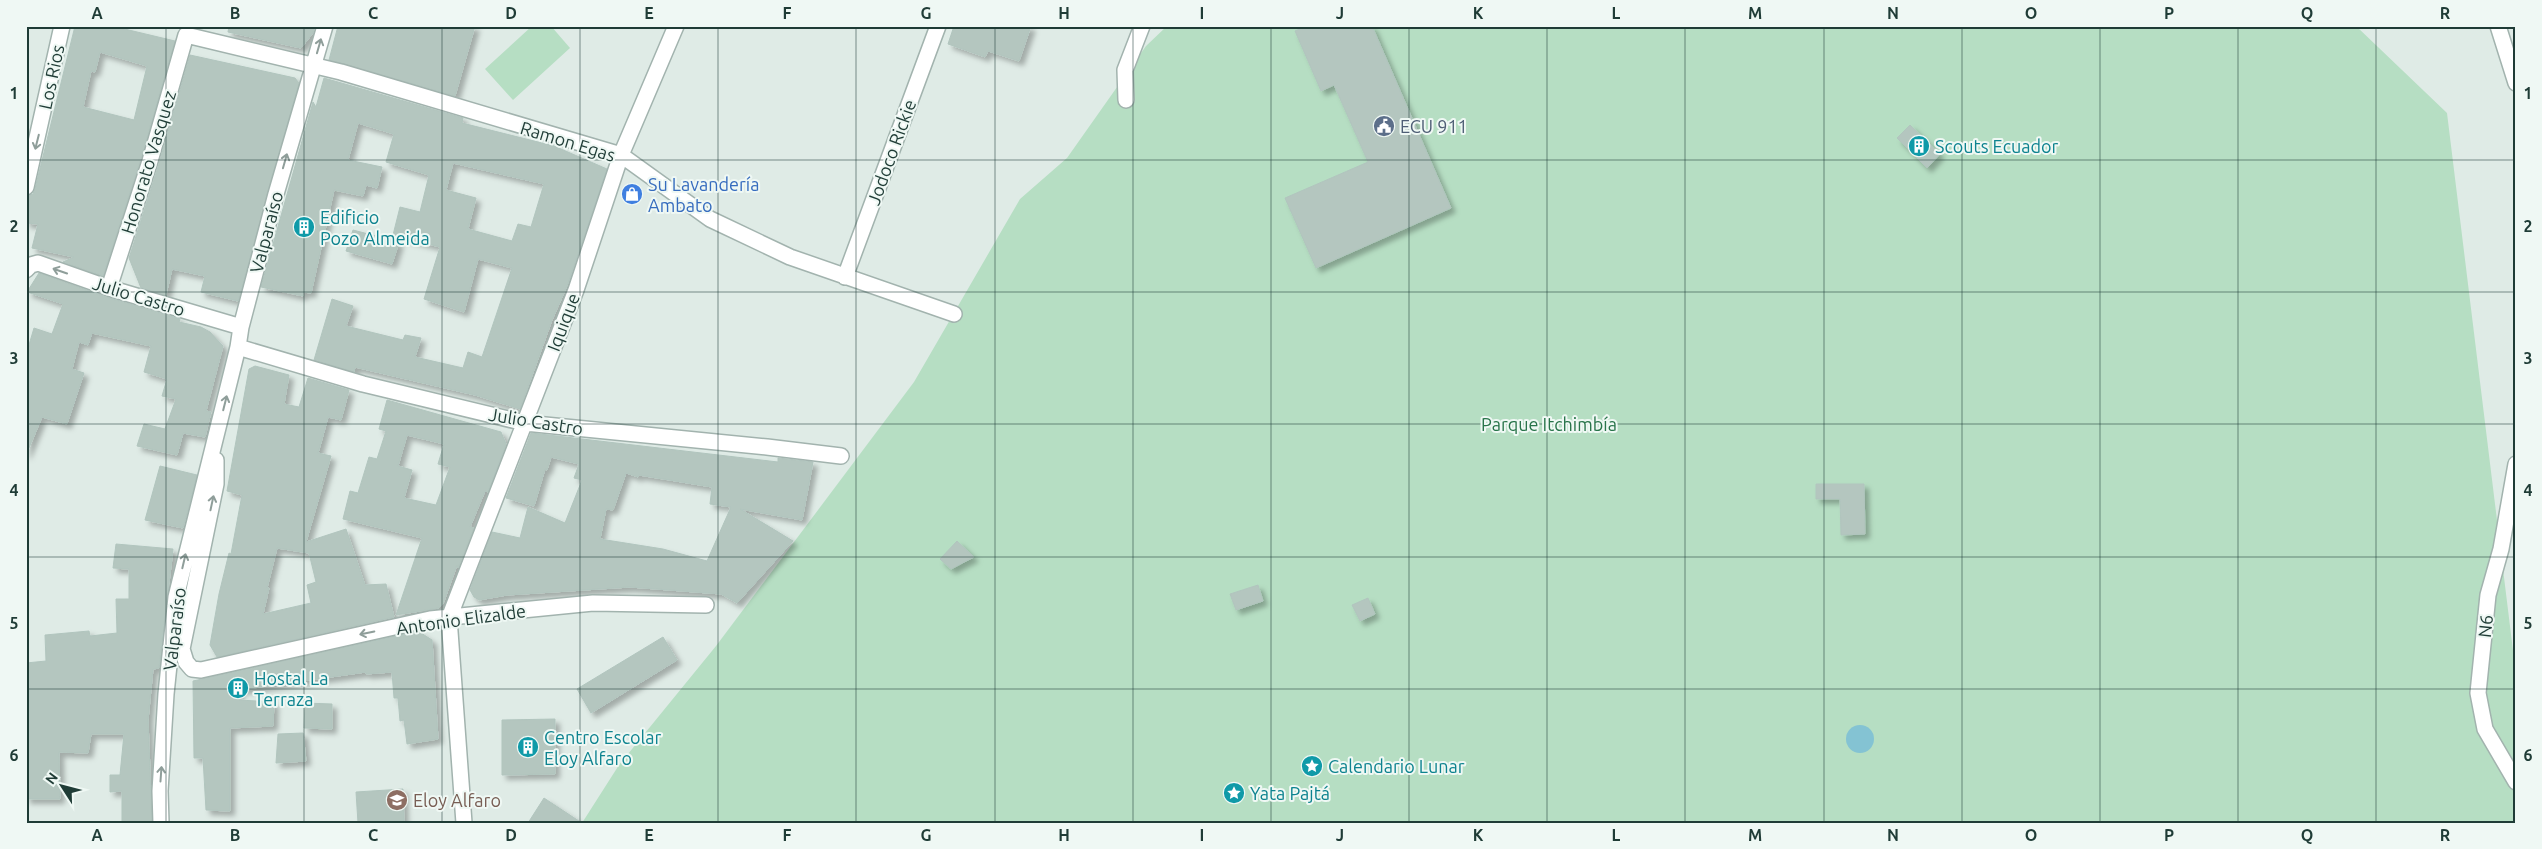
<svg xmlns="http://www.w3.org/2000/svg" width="2542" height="849" viewBox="0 0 2542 849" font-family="Ubuntu,sans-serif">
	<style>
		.green { fill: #b6dec3 }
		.water { fill: #84c3d3 }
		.building { fill: #b4c6bf; stroke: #b1c5be; fill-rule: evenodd; filter: url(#shadow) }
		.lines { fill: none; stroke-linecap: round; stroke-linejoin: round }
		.street-casing { stroke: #a2b3ae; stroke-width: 18 }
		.street { stroke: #fff; stroke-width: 15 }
		.oneway { stroke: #8f9e9a }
		.grid { fill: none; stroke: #1f3c36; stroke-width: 1; stroke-opacity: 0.55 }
		.labels { text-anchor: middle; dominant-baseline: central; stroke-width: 4; stroke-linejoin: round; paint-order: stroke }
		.street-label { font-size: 18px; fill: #1f3c36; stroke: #eff8f4 }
		.service-label { font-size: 18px; fill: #4e5e75; stroke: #eff8f4; text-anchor: start }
		.culture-label { font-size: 18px; fill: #0d838f; stroke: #eff8f4; text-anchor: start }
		.shop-label { font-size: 18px; fill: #366cbe; stroke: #eff8f4; text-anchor: start }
		.park-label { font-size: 18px; fill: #28744a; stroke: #eff8f4 }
		.education-label { font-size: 18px; fill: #785e54; stroke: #eff8f4; text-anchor: start }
		.neatline { fill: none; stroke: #1f3c36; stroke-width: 2 }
		.grid-label { font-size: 16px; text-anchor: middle; font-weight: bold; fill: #1f3c36 }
	</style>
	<defs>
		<filter id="shadow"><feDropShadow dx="4.5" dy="4.5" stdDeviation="2.5" flood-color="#0004"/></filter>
	</defs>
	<rect width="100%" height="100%" fill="#dfebe6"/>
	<path class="green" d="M532 26H551L570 48 513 100 485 69Z
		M1167 26H2356L2447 113 2516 675V823H582L619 765 716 646 914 382 1020 199 1067 158 1146 46Z"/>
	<path class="water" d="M1846 739a14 14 0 1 1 28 0a14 14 0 1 1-28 0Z"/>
	<path class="building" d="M75 26H112L175 41 141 158 103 276 63 262 74 257 32 248 38 224 26 223V196L33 194 35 189ZM100 52 147 66 134 120 83 107 91 71 95 72Z
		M229 26H315L313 33 301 48 228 32Z
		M338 26H475L455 96 329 60Z
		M954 26H1031L1019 61 988 51 985 57 948 44Z
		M1306 26H1372L1451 208 1316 268 1285 198 1368 162 1334 85 1321 91 1295 31Z
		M190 55 295 78 299 83 238 301 201 292 205 276 172 269 166 295 141 288 129 258 159 164Z
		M324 78 463 118 462 123 554 146 607 169 567 286 552 320 520 409 475 395 355 367 354 372 314 360 332 299 353 306 346 326 403 340 405 335 421 338 415 357 463 368 468 352 482 357 512 268 478 259 464 312 424 299 440 247 393 235 400 207 420 212 429 175 386 162 394 134 358 123 348 160 382 167 377 188 366 185 363 196 334 190 311 293 303 292V296L261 287 313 102 316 107ZM453 163 544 184 531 227 518 224 512 241 468 229 476 198 446 190Z
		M1910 125 1940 154 1927 168 1897 138Z
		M353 230 399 242 392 264 346 251Z
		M39 273 106 297 180 319 179 322 201 327 210 332 223 346 206 411 211 412 205 437 183 433 177 455 137 446 144 424 165 429 176 399 162 396 167 379 144 372 151 346 92 333 88 345 79 342 72 369 84 373 67 424 42 417 26 455V355L34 328 52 334 63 304 27 292Z
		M255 366 289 375 284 404 299 407 308 378 349 390 341 420 328 417 322 439 318 453 331 456 306 542 346 529 365 585 386 584 394 617 217 657 210 645 219 594 229 553 231 554 242 495 227 491 249 369ZM277 548 309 553 316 582 307 585 311 603 263 614 269 588H267Z
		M387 400 501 432 506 444 488 492 485 491 470 527 474 528 458 568 457 565 443 604 439 608 396 615 422 538 343 519 350 491 358 493 369 457 377 459 386 431 379 429ZM407 435 444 444 438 464 450 467 436 505 404 498 412 470 398 466Z
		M531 433 778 462V458L813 462 802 520 740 509 793 541 737 603 721 594 630 587 507 595 479 600 474 597 470 590 492 532 520 538 528 507 565 523 582 480 574 478 579 464 551 457 547 470 545 469 534 506 506 498ZM626 473 638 477 639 475 712 487 710 504 731 507 707 561 663 549 600 539 606 509 613 510Z
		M160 466 197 475 183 528 145 520Z
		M1816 484H1864L1865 534 1841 535 1840 499H1816Z
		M957 541 974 557 951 569 940 559Z
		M116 544 173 549 159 668 153 669 148 720 152 823H122V791L110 792V775H120L124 734H91L88 753 59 752 60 799H26V663L46 661 45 635 89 631 90 636 117 633 116 599H129V569L113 568Z
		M1258 585 1263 601 1236 610 1230 594Z
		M1368 598 1375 614 1360 621 1352 605Z
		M418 631 432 640 438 739 407 744 404 720 400 721 398 698H394L392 672 366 674V672L239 690V700L274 702 273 726 230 728V811L206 810 203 758H194L193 681Z
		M663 637 677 660 591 713 577 689Z
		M305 703 332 704V729L304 728Z
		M555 719V774L502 775V720Z
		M303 733 306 761 276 763 278 734Z
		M403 789 404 823H358L356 792Z
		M544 798 582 823H528Z"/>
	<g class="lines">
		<g class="street-casing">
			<path id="street" d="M2498 26 2516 83
				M1126 100 1125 70 1142 26
				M26 187 62 26
				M26 270 31 265 38 263 109 288 241 327
				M845 277 938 26
				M109 288 150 161 186 35 341 72 621 155 710 219 790 257 954 314
				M238 347 363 384 525 423 767 447 841 456
				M216 460V484L182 649 186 662 192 669 201 670 430 619 593 603 706 605
				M2516 464 2501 549 2488 595 2478 693 2485 729 2516 782
				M161 823 160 791 166 694 176 597 238 347 241 327 276 194 325 26
				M464 823 449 618 576 290 621 155 676 26"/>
		</g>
		<use href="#street" class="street"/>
	</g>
	<defs><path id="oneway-shaft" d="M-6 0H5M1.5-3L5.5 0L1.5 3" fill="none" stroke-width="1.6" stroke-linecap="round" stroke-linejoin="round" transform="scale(1.25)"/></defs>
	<g class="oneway">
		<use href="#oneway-shaft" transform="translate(319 46) rotate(-74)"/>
		<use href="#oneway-shaft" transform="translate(37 142) rotate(104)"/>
		<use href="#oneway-shaft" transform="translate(285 161) rotate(-74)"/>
		<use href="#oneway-shaft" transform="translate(60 271) rotate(-161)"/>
		<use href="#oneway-shaft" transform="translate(225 403) rotate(-76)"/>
		<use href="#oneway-shaft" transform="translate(212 503) rotate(-78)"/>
		<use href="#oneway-shaft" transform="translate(184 561) rotate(-77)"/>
		<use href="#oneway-shaft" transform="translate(367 633) rotate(168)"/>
		<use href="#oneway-shaft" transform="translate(161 774) rotate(-86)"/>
	</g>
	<path class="grid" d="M166 26V823M304 26V823M442 26V823M580 26V823M718 26V823M856 26V823M995 26V823M1133 26V823M1271 26V823M1409 26V823M1547 26V823M1685 26V823M1824 26V823M1962 26V823M2100 26V823M2238 26V823M2376 26V823M26 160H2516M26 292H2516M26 424H2516M26 557H2516M26 689H2516"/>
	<defs>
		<g id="civic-disc" transform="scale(1.125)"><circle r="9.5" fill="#5c6f8a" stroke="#eff8f4"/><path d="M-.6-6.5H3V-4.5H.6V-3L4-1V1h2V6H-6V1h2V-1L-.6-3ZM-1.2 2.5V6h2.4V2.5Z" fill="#fff"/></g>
		<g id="building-disc" transform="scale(1.125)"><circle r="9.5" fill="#0f9aa8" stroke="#eff8f4"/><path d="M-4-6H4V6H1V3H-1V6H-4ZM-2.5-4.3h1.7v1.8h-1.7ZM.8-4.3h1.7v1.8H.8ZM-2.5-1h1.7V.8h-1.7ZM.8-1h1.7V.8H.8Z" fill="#fff"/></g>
		<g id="shop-disc" transform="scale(1.125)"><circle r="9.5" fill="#3f7fe0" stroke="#eff8f4"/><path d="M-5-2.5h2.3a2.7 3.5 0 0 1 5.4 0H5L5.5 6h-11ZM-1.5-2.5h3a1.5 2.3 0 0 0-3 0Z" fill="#fff"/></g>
		<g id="sight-disc" transform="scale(1.125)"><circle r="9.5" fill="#0f9aa8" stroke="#eff8f4"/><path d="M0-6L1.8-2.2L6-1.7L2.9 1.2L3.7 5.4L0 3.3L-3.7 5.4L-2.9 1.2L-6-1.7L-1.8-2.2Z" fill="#fff"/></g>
		<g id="school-disc" transform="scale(1.125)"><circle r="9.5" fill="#8d6e63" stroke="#eff8f4"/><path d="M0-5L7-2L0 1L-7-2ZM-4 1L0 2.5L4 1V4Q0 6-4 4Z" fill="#fff"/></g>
	</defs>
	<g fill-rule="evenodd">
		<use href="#civic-disc" x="1384" y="126"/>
		<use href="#building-disc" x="1919" y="146"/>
		<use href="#shop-disc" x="632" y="194"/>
		<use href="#building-disc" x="304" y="227"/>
		<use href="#building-disc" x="238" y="688"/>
		<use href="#building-disc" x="528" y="747"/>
		<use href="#sight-disc" x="1312" y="766"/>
		<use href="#sight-disc" x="1234" y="793"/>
		<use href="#school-disc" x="397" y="800"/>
	</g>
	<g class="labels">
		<g class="street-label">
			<text transform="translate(51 77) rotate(-78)">Los Rios</text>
			<text transform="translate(568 141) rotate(17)">Ramon Egas</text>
			<text transform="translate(891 152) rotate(-70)">Jodoco Rickie</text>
			<text transform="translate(148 162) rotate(-73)">Honorato Vasquez</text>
			<text transform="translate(266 232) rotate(-75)">Valparaíso</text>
			<text transform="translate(139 296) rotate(17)">Julio Castro</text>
			<text transform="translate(563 322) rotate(-69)">Iquique</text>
			<text transform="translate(536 421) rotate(9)">Julio Castro</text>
			<text transform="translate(461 619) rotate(-8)">Antonio Elizalde</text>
			<text transform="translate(2485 626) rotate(-84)">N6</text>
			<text transform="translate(174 629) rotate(-83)">Valparaíso</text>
		</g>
		<g class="service-label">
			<text x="1400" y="126">ECU 911</text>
		</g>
		<g class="culture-label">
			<text x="1935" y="146">Scouts Ecuador</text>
			<text x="320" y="217">Edificio<tspan x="320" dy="21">Pozo Almeida</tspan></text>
			<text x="254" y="678">Hostal La<tspan x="254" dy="21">Terraza</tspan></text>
			<text x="544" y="737">Centro Escolar<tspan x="544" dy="21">Eloy Alfaro</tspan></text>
			<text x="1328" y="766">Calendario Lunar</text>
			<text x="1250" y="793">Yata Pajtá</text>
		</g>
		<g class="shop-label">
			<text x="648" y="184">Su Lavandería<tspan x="648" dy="21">Ambato</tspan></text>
		</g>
		<g class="park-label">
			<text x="1549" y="424">Parque Itchimbía</text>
		</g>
		<g class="education-label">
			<text x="413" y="800">Eloy Alfaro</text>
		</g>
	</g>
	<rect width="2542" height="849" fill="none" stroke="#eff8f4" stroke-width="55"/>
	<g transform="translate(62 786) rotate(306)" stroke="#eff8f4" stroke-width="4" paint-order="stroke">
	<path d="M0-4L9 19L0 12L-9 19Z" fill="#1f3c36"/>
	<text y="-8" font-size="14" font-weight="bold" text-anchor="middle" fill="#1f3c36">N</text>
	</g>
	<rect x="28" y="28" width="2486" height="794" class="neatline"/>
	<g class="grid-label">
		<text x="97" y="19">A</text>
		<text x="235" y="19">B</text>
		<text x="373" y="19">C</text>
		<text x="511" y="19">D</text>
		<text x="649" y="19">E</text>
		<text x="787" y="19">F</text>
		<text x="926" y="19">G</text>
		<text x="1064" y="19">H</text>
		<text x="1202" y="19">I</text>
		<text x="1340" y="19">J</text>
		<text x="1478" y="19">K</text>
		<text x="1616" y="19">L</text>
		<text x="1755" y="19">M</text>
		<text x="1893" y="19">N</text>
		<text x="2031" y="19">O</text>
		<text x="2169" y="19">P</text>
		<text x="2307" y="19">Q</text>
		<text x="2445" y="19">R</text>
		<text x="14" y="99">1</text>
		<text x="2528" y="99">1</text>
		<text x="14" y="232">2</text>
		<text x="2528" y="232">2</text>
		<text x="14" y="364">3</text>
		<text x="2528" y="364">3</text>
		<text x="14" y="496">4</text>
		<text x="2528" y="496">4</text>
		<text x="14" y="629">5</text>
		<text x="2528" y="629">5</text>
		<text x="14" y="761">6</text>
		<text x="2528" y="761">6</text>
		<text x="97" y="841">A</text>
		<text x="235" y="841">B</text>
		<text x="373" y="841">C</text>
		<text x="511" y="841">D</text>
		<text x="649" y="841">E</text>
		<text x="787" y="841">F</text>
		<text x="926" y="841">G</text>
		<text x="1064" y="841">H</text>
		<text x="1202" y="841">I</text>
		<text x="1340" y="841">J</text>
		<text x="1478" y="841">K</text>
		<text x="1616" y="841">L</text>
		<text x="1755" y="841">M</text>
		<text x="1893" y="841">N</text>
		<text x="2031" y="841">O</text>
		<text x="2169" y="841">P</text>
		<text x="2307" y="841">Q</text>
		<text x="2445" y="841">R</text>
	</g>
</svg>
